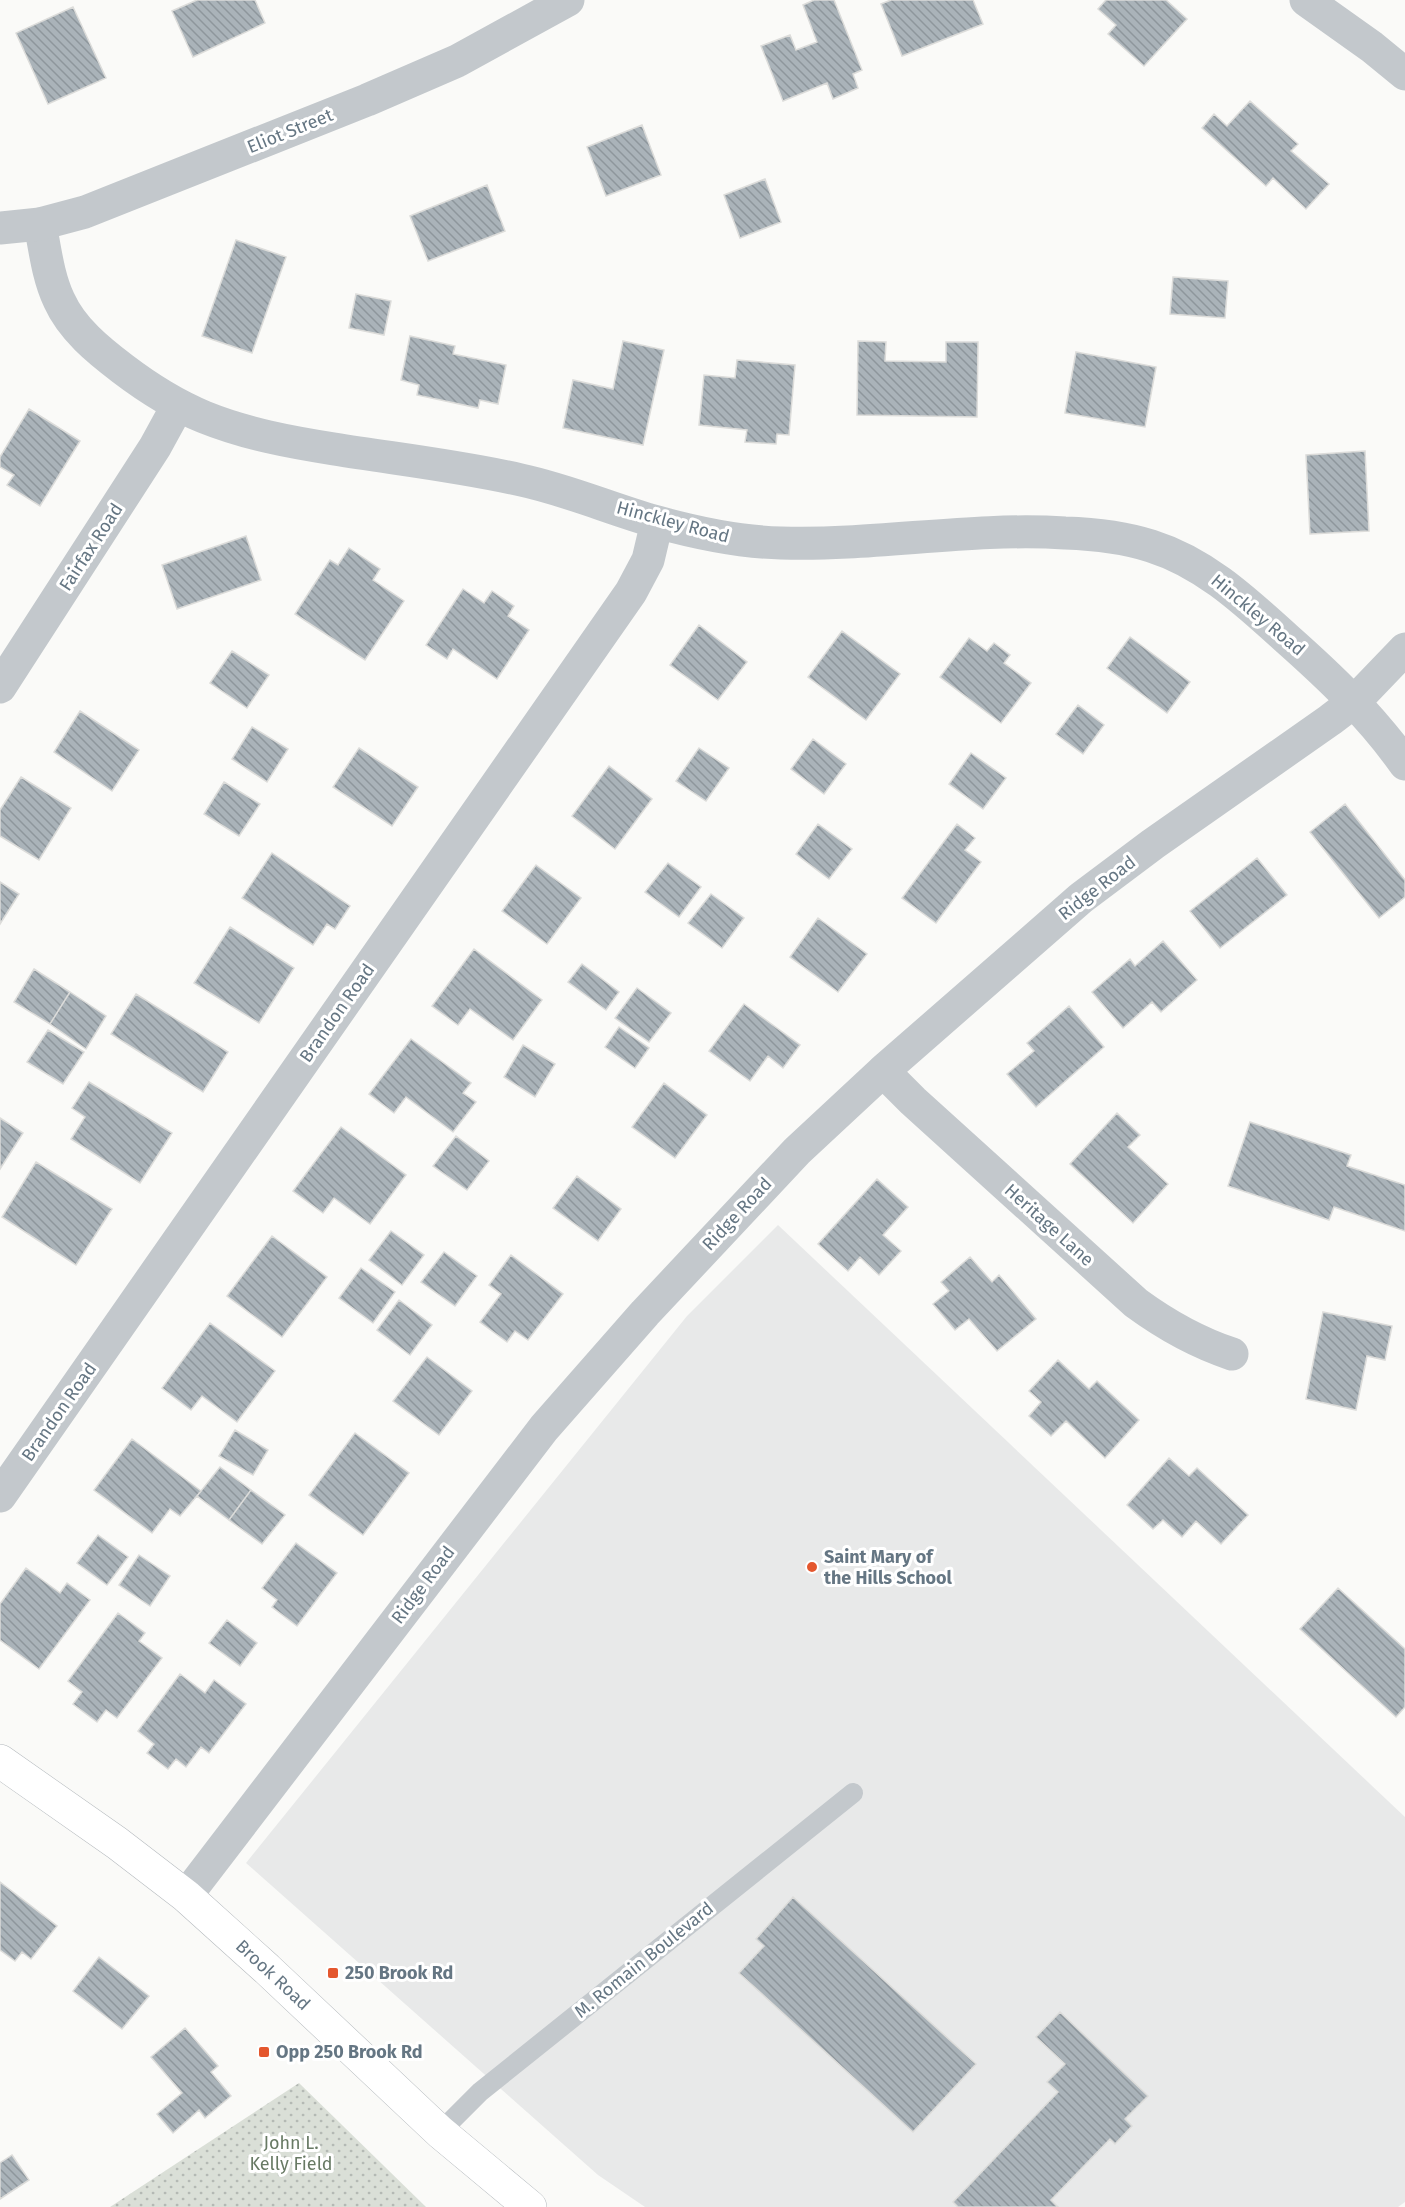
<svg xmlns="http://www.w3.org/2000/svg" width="1405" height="2207" viewBox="0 0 1405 2207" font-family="'Fira Sans',sans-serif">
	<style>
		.built { fill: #e8e9e9 }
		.park { fill: url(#park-dots) }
		.building { fill: url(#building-back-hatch); stroke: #dcdcda; stroke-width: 1.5 }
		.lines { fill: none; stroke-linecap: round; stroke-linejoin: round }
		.primary-casing { stroke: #b5babe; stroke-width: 34 }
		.service { stroke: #c3c8cc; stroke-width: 20 }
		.minor { stroke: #c3c8cc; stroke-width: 33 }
		.tertiary { stroke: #c3c8cc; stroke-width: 33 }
		.primary { stroke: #fff; stroke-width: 33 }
		.poi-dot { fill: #e4572e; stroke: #fff; stroke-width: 2 }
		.labels { text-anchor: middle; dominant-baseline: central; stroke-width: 6; stroke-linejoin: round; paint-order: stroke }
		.street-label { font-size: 18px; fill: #657683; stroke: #fff }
		.poi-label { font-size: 18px; font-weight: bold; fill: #657683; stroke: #fff; text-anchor: start }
		.park-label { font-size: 18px; fill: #687a64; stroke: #fff }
	</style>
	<defs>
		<pattern id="park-dots" width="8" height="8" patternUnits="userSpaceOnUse" patternTransform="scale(1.5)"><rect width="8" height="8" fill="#dadfd7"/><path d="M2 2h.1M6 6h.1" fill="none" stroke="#b4b9b4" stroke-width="1.8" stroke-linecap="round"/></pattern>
		<pattern id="building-back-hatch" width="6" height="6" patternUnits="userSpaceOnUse" patternTransform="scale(1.5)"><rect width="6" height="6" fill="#aab3b9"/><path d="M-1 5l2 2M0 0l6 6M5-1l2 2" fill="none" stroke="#8e969c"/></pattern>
	</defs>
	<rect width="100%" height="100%" fill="#fafaf8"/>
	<path class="built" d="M778 1225 1405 1817V2202L1398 2207H645L598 2175 246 1863 687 1316Z"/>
	<path class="park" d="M299 2083 426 2207H110Z"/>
	<path class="building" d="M197 0H255L265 23 193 57 172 11Z
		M814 0H834L862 70 853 74 858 88 833 99 827 83 783 101 761 46 790 35 796 50 817 42 803 5Z
		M891 0H973L983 24 902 56 881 4Z
		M1106 0H1166L1187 19 1144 66 1108 34 1116 25 1098 9Z
		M73 7 106 78 48 104 16 33Z
		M1250 101 1298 144 1291 151 1329 184 1306 209 1273 178 1266 186 1202 128 1214 114 1227 126Z
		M642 125 661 175 606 196 587 147Z
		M765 179 781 222 740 238 724 195Z
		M487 185 505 231 428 261 410 216Z
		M236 240 286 257 252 353 202 336Z
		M1173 277 1228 281 1225 318 1170 314Z
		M356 294 391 301 384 335 349 328Z
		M410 336 455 346 453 354 506 365 498 404 480 400 478 408 417 395 419 385 401 380Z
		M623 341 664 350 643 445 563 428 573 380 613 389Z
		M858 341 886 342 885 361 946 362V342H978L977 417 857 415Z
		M1076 352 1156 367 1145 427 1065 413Z
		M737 360 795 365 789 435 777 434 776 444 745 442 747 430 699 425 704 375 735 378Z
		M29 409 80 441 40 506 7 485 14 475 0 467V457Z
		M1365 451 1369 531 1310 534 1306 455Z
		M246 536 261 580 177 609 162 565Z
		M349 548 380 569 373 580 404 601 365 660 295 614 330 560 338 565Z
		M463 589 484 603 492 591 514 606 508 616 529 630 497 679 453 649 447 659 426 645Z
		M699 625 747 662 718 700 670 665Z
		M842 631 900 674 866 720 808 677Z
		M1130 637 1190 682 1167 713 1107 668Z
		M969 638 987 651 994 643 1010 655 1004 663 1031 683 1001 723 940 677Z
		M232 651 269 675 247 708 210 683Z
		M1078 705 1104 725 1083 754 1056 734Z
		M80 711 139 750 112 791 54 752Z
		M252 727 288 749 267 782 232 759Z
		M813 739 846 764 824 794 791 769Z
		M359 748 418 787 392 826 333 787Z
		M699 748 729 768 706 801 676 781Z
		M971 753 1006 778 983 809 949 784Z
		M609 766 652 799 615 849 572 816Z
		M21 777 71 808 39 860 0 836V810Z
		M224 782 260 804 239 836 204 814Z
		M1345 804 1405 880V897L1379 918 1310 832Z
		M818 824 852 849 829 879 796 854Z
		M957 824 975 838 965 850 981 862 936 923 902 898Z
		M272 853 350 906 335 929 327 924 313 945 242 898Z
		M1257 858 1287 895 1220 948 1190 911Z
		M668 863 701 887 679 917 645 892Z
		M536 865 581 898 547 944 502 911Z
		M0 882 19 894 0 924Z
		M711 894 744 918 722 948 688 923Z
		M818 918 867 954 838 992 790 957Z
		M230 927 294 968 259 1023 194 983Z
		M1163 941 1197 980 1161 1012 1152 1002 1123 1028 1092 992 1130 959 1135 966Z
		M474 949 542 1000 513 1040 470 1009 458 1025 432 1006Z
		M582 964 619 992 606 1010 568 982Z
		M34 969 70 992 50 1024 14 1002Z
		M637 988 671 1013 649 1042 615 1018Z
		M70 992 106 1016 86 1049 50 1024Z
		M136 994 228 1052 203 1092 111 1034Z
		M744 1004 800 1045 783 1068 768 1056 750 1081 709 1051Z
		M1069 1006 1104 1047 1036 1107 1007 1074 1034 1051 1027 1043Z
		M619 1027 649 1048 635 1068 605 1047Z
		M48 1030 84 1052 63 1084 27 1062Z
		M411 1039 471 1083 463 1093 476 1102 453 1132 406 1097 394 1113 369 1094Z
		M523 1045 555 1064 535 1097 504 1077Z
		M89 1082 172 1133 140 1183 71 1139 85 1117 72 1108Z
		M664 1083 707 1115 675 1158 632 1127Z
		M1117 1113 1140 1135 1128 1147 1168 1184 1133 1223 1070 1164Z
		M0 1118 23 1133 0 1169Z
		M1250 1122 1351 1155 1347 1166 1405 1185V1231L1334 1207 1329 1220 1228 1186Z
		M341 1127 406 1175 370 1224 334 1198 323 1213 293 1191Z
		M456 1136 489 1161 467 1190 433 1166Z
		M36 1162 112 1209 76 1265 2 1217Z
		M577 1176 621 1209 598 1241 553 1208Z
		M877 1179 908 1207 883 1235 901 1251 879 1275 860 1257 848 1271 818 1244Z
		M391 1231 424 1255 402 1285 369 1260Z
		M272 1236 327 1277 282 1337 227 1296Z
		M444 1252 477 1276 455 1306 421 1282Z
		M511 1255 563 1294 528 1340 515 1331 507 1342 480 1322 501 1294 489 1285Z
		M970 1257 992 1282 999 1275 1036 1319 997 1351 969 1319 955 1330 933 1304 949 1291 941 1282Z
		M361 1268 395 1292 373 1323 339 1298Z
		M399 1300 432 1325 410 1355 377 1330Z
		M1323 1312 1392 1326 1385 1360 1367 1356 1356 1410 1306 1399Z
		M210 1323 275 1371 237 1422 202 1396 191 1410 162 1388Z
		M427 1357 472 1391 439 1435 393 1401Z
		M1058 1360 1089 1389 1097 1381 1139 1420 1105 1458 1066 1421 1051 1436 1029 1416 1041 1402 1029 1391Z
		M235 1430 268 1450 253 1475 219 1456Z
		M355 1433 409 1473 363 1535 309 1495Z
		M132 1439 201 1491 180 1516 170 1509 152 1533 94 1490Z
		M1169 1458 1189 1476 1197 1468 1248 1515 1221 1544 1196 1521 1182 1537 1163 1520 1153 1529 1127 1505Z
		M220 1467 251 1490 229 1520 197 1496Z
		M251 1490 285 1515 262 1544 229 1520Z
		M98 1535 128 1557 107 1585 77 1563Z
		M296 1543 337 1573 297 1626 272 1607 277 1600 262 1588Z
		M139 1555 170 1576 150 1606 119 1585Z
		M26 1568 60 1593 67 1583 90 1600 39 1669 0 1640V1604Z
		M1338 1588 1405 1649V1707L1396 1717 1300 1629Z
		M118 1613 145 1633 139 1641 162 1658 117 1718 106 1710 97 1722 73 1704 82 1692 68 1681Z
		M227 1620 257 1643 240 1666 209 1643Z
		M180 1674 205 1693 214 1680 246 1704 209 1753 201 1747 186 1767 176 1759 168 1769 147 1753 154 1744 138 1731Z
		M0 1882 57 1926 31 1959 22 1952 15 1961 0 1950Z
		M793 1897 976 2064 913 2132 739 1973 764 1946 756 1939Z
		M99 1957 149 1996 122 2029 73 1991Z
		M1060 2012 1148 2096 1125 2119 1132 2126 1115 2144 1110 2139 1051 2200 1058 2207H958L953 2202 1058 2092 1047 2082 1065 2064 1036 2037Z
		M185 2028 218 2066 211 2072 231 2096 205 2118 199 2110 173 2133 157 2114 182 2093 151 2057Z
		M12 2155 29 2180 0 2199V2163Z"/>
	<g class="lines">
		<g class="primary-casing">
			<path id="primary" d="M0 1761 117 1843 186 1896 267 1969 440 2132 530 2207"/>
		</g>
		<path class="service" d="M440 2132 480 2092 853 1793"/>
		<path class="minor" d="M1306 0 1372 47 1405 74
			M40 224C45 249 48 277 59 300 72 329 98 350 123 369 148 388 175 405 204 417 246 434 290 442 334 449 396 459 460 466 521 480 568 490 611 509 657 522 697 533 739 542 781 543 876 546 970 527 1065 533 1094 534 1123 537 1151 546 1205 563 1245 601 1286 638 1330 677 1371 716 1405 764
			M0 687 155 447 178 405
			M883 1071 913 1101 1136 1303C1166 1325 1196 1342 1232 1354
			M0 1496 631 592 648 560 657 522
			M186 1896 544 1428 645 1313 797 1151 883 1071 1081 898 1153 844 1330 720 1355 701 1405 649"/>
		<path class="tertiary" d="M0 228 40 224 85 212 367 100 457 61 568 0"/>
		<use href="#primary" class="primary"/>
	</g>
	<g class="poi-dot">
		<circle cx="812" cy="1567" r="6"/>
		<rect x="327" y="1967" width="12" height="12" rx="3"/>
		<rect x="258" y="2046" width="12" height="12" rx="3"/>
	</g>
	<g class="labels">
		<g class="street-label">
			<text transform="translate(290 131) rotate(-22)">Eliot Street</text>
			<text transform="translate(673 522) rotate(15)">Hinckley Road</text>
			<text transform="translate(91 547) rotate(-57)">Fairfax Road</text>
			<text transform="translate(1258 615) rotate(40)">Hinckley Road</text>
			<text transform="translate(1097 888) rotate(-38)">Ridge Road</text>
			<text transform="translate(337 1013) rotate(-55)">Brandon Road</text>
			<text transform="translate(737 1214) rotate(-47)">Ridge Road</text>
			<text transform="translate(1049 1225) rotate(42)">Heritage Lane</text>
			<text transform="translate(59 1412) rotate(-55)">Brandon Road</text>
			<text transform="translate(423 1585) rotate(-53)">Ridge Road</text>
			<text transform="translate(644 1960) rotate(-39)">M. Romain Boulevard</text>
			<text transform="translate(273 1975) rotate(43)">Brook Road</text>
		</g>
		<g class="poi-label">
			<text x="824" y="1557">Saint Mary of<tspan x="824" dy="21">the Hills School</tspan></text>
			<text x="345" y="1973">250 Brook Rd</text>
			<text x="276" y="2052">Opp 250 Brook Rd</text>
		</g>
		<g class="park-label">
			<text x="291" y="2143">John L.<tspan x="291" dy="21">Kelly Field</tspan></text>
		</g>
	</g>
</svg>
